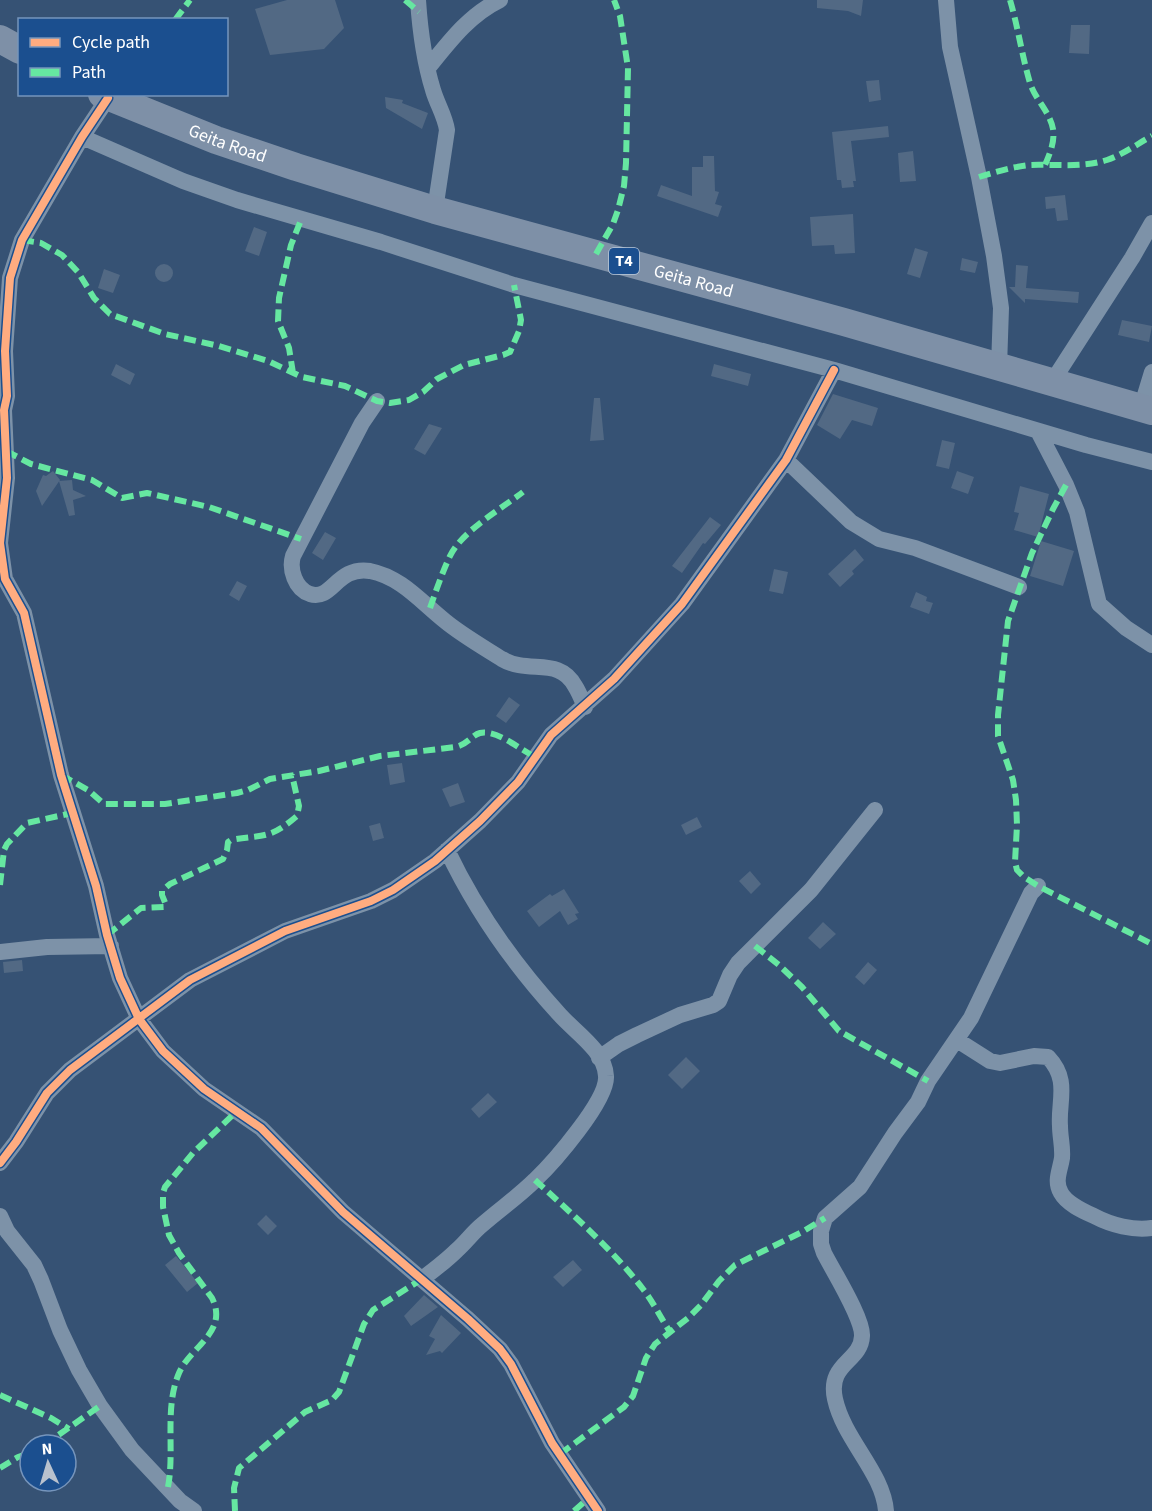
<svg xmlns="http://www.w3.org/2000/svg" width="1152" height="1511" viewBox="0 0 1152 1511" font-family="'Source Sans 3',sans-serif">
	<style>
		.building { fill: #526984 }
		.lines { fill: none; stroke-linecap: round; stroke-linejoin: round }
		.minor { stroke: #7d92a8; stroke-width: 16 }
		.trunk { stroke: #7e90a7; stroke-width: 28 }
		.quiet { stroke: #66e7a1; stroke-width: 6; stroke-dasharray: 12 6; stroke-linecap: butt }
		.cycleway-casing { stroke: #1b4f8f; stroke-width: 11 }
		.cycleway { stroke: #ffac80; stroke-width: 8 }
		.labels { text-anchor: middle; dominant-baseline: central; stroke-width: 4.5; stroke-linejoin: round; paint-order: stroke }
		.shield { fill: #1b4f8f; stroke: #bbcadd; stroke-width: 1.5 }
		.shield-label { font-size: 16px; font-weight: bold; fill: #fff }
		.street-label { font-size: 18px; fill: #fff; stroke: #1b4f8f }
	</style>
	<rect width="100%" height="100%" fill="#365274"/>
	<path class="building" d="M287 0H335L344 28 324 49 270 55 255 9Z
		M817 0H863L861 16 848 11 817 8Z
		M1071 25H1090L1089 54 1069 53Z
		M879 80 881 100 869 102 866 81Z
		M385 97 403 100 402 103 428 113 422 129 386 108Z
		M888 126 889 137 851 141 856 181H853L854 187 842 188 841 180H837L832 132Z
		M913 151 916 181 900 182 898 153Z
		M703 156H714L715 191 719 192 715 204 722 206 718 217 657 196 661 185 692 196V167H703Z
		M1065 195 1068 220 1057 221 1055 208 1046 209 1045 197Z
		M853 214 855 253 835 254 834 245 812 246 810 217Z
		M254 227 267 232 259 256 245 251Z
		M915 248 928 252 920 278 907 274Z
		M962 258 978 262 975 273 960 270Z
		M155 273a9 9 0 1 1 18 0a9 9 0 1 1-18 0Z
		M1016 265 1028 266 1026 288 1079 292 1078 303 1025 299V303L1009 287H1015Z
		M104 269 120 275 113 293 98 288Z
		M1122 320 1152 326 1149 342 1118 335Z
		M116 364 135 374 130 385 111 375Z
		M714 364 751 374 748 386 711 376Z
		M833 394 878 408 872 426 852 420 840 439 817 425Z
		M594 398H600L604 440 590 441Z
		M429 424 442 428 425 455 414 449Z
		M942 440 955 443 949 469 936 466Z
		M53 471 60 480 42 506 36 491 43 475 46 476Z
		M957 471 974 477 968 494 951 488Z
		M72 480 73 490 86 496 73 500 75 515 69 516 59 481Z
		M1020 486 1049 494 1038 537 1014 530 1019 513 1014 512Z
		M710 517 721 525 705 544 703 543 682 573 672 566Z
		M325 532 336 538 323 560 312 553Z
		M1041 541 1074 551 1063 586 1030 576Z
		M855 549 864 560 852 571 854 574 840 587 828 574Z
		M774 569 788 572 783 594 769 591Z
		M237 581 247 586 239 601 229 595Z
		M916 592 927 597 926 601 933 603 929 614 910 607Z
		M509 697 520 705 506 723 496 716Z
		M402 763 405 782 390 785 387 765Z
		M458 783 465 802 450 807 442 789Z
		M697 817 702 827 686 835 681 825Z
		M380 823 384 838 373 841 369 826Z
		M750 871 761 884 751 894 739 881Z
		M564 889 579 913 575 914 578 919 568 925 560 911 539 927 527 911 550 894 552 896Z
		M823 922 836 934 820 949 808 938Z
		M22 960 23 971 4 973 3 962Z
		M868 962 877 970 864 985 855 977Z
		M686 1057 700 1071 682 1089 668 1075Z
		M488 1093 497 1102 479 1118 471 1109Z
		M266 1215 277 1226 268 1235 257 1224Z
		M176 1256 198 1283 187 1292 165 1265Z
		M573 1260 582 1270 563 1287 553 1277Z
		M424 1295 438 1307 411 1326 404 1316Z
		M441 1315 461 1333 442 1353 440 1351 426 1355 435 1339 429 1336Z"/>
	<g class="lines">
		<path class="minor" d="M418 0C420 30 424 61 433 90 437 104 445 116 447 130L435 210
			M946 0 950 47 979 177 994 256 1001 308 999 367
			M428 68C449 42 469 15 500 0
			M108 98 82 137 22 240 10 278 5 351 7 396 4 410 7 478 0 543 5 579 24 613 61 775 96 886 107 935 120 978 139 1019 163 1051 204 1089 261 1128 343 1212 468 1319 500 1349 511 1364 552 1443 598 1511
			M82 137 183 181 237 200 381 242 514 285 834 370 1086 445 1152 462
			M1052 382 1132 258 1152 223
			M377 401 362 423 293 556C289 569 295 589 310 594 333 601 336 566 370 571 401 577 421 602 445 621 462 635 483 647 502 659 529 675 559 656 575 686 579 692 582 700 585 707
			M1141 408 1152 372
			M1038 431 1066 485 1077 512 1099 604 1126 628 1152 645
			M786 460 851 522 879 539 915 548 1019 587
			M0 952 47 947 111 946
			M957 1040 990 1061 1000 1063 1034 1056 1048 1057C1070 1080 1058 1101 1060 1126 1060 1137 1063 1147 1062 1158 1060 1171 1054 1181 1061 1193 1067 1204 1083 1211 1094 1216 1111 1225 1134 1231 1152 1228
			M599 1058 619 1044 637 1035 680 1015 713 1005 719 1001 730 975 738 963 811 890 875 810
			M0 1163 16 1142 47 1093 70 1070 190 980 285 931 371 901 393 890 435 861 480 821 518 782 551 735 614 679 682 604 786 460 834 370
			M0 1216 7 1231 34 1265 41 1280 60 1330 79 1370 100 1406 132 1450 180 1501 194 1511
			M422 1279C434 1270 446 1261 457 1250 466 1242 473 1232 483 1224 500 1209 519 1196 535 1180 553 1163 608 1100 606 1076 605 1051 575 1032 560 1015 515 966 476 911 447 850
			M886 1511C883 1472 844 1440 835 1399 827 1363 861 1362 862 1336 863 1318 833 1271 824 1253L821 1244V1231L825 1218 860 1187 895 1133 918 1102 928 1081 971 1018 1031 893 1038 886"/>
		<g class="trunk">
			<path d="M0 39 20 50"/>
			<path id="s1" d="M102 94 216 140 296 167 435 210 844 322 1152 411"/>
		</g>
		<path class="quiet" d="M405 0 419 12
			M1010 0C1018 27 1022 56 1030 83 1035 99 1050 112 1053 129 1055 142 1050 153 1045 165
			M175 20 190 0
			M979 177C995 172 1012 167 1029 165 1054 164 1083 168 1107 160 1124 154 1137 144 1152 136
			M22 240 41 243 62 255 78 272 94 298 110 314 165 334 219 346 268 361 302 377 345 386 377 401 390 403 409 400 423 392 437 379 464 365 503 355 510 352 519 331 521 320 514 285
			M596 254 613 224 618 210 624 186 626 163 628 68 620 16 614 0
			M293 373 289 348 278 321 279 298 291 245 301 220
			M6 451 31 464 92 480 122 498 147 493 209 507 301 539
			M1066 485 1053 509 1032 553 1008 621 998 715V736L1013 780 1016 800 1017 825 1015 862 1017 870 1024 877 1038 886 1152 944
			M430 608C436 591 442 573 450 556 462 531 501 509 523 492
			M61 775 88 790 104 804H165L237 793 248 790 270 779 319 771 380 756 456 747C468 744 472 735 480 733 496 729 521 750 535 757
			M0 885 4 850 7 844 27 823 72 813
			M107 935 141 908 164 907 166 905 162 895V891L170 884 223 859 227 850 228 842 231 840C264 834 269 840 297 816L299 806 292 775
			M755 946 779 965 802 987 839 1031 928 1081
			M535 1180C572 1214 612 1249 643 1289 653 1302 661 1318 670 1332
			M0 1395 51 1418 69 1429
			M44 1445 100 1406
			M560 1454 624 1407 633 1396 646 1358 655 1344 688 1318 701 1305 719 1281 735 1265 802 1232 825 1218
			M0 1468 18 1457 30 1453
			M168 1487C175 1450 164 1408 179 1373 190 1347 229 1332 212 1298L179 1253 169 1235 163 1207V1193L165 1187 193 1153 237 1111
			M235 1511 234 1488 239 1468 305 1412 332 1400 339 1392 364 1324 373 1310 422 1279
			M574 1511 590 1497"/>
		<g class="cycleway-casing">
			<path id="cycleway" d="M108 98 82 137 22 240 10 278 5 351 7 396 4 410 7 478 0 543 5 579 24 613 61 775 96 886 107 935 120 978 139 1019 163 1051 204 1089 261 1128 343 1212 468 1319 500 1349 511 1364 552 1443 598 1511
				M0 1163 16 1142 47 1093 70 1070 190 980 285 931 371 901 393 890 435 861 480 821 518 782 551 735 614 679 682 604 786 460 834 370"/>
		</g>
		<use href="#cycleway" class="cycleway"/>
	</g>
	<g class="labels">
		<rect class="shield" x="609" y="248" width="30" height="26" rx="4.5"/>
		<g class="shield-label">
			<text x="624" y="261">T4</text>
		</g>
		<g class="street-label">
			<text stroke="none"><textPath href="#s1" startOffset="135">Geita Road</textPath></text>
			<text stroke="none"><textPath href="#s1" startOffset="621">Geita Road</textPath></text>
		</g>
	</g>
	<rect x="18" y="18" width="210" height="78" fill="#1b4f8f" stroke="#7695bc" stroke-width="1.5"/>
	<rect x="30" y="38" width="30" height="9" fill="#ffac80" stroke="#7695bc" stroke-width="1.5"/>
	<text x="72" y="48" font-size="18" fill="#ffffff">Cycle path</text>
	<rect x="30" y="68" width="30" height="9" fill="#66e7a1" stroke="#7695bc" stroke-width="1.5"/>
	<text x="72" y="78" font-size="18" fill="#ffffff">Path</text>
	<g transform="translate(48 1463) rotate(356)"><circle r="28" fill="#1b4f8f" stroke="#7695bc" stroke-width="1.5"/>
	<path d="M0-4.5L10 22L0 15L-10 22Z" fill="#b9c2ce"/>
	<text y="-9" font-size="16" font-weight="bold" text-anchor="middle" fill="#ffffff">N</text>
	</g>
</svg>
